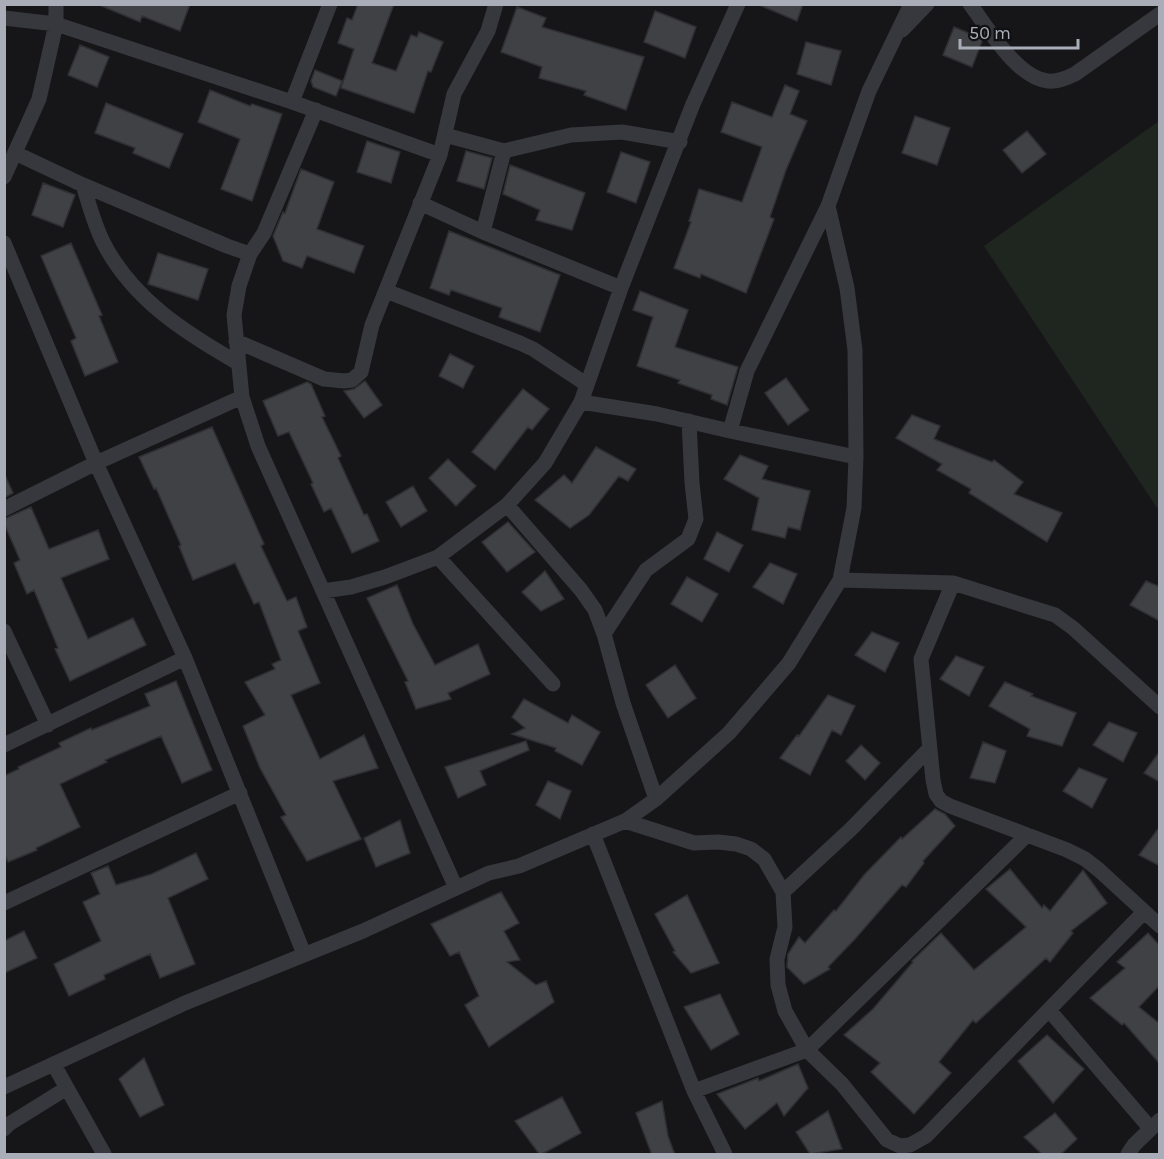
<svg xmlns="http://www.w3.org/2000/svg" width="1164" height="1159" viewBox="0 0 1164 1159" font-family="Karla,sans-serif">
	<style>
		.green { fill: #1e261f }
		.building { fill: #404145; stroke: #303034; stroke-width: 1.5 }
		.lines { fill: none; stroke-linecap: round; stroke-linejoin: round }
		.minor { stroke: #37383d; stroke-width: 15 }
	</style>
	<rect width="100%" height="100%" fill="#161618"/>
	<path class="green" d="M1159 121V511L984 246Z"/>
	<path class="building" d="M97 4H190L180 31 142 16 140 22Z
		M358 4H394L372 63 396 71 411 35 417 37 419 32 443 42 431 72 428 71 414 113 341 88 354 49 338 43 347 18 352 20Z
		M757 4H803L797 21Z
		M517 7 546 18 542 27 644 57 626 110 584 95 586 91 539 78 542 67 501 52Z
		M655 11 696 27 685 58 644 42Z
		M954 27 983 39 972 67 943 55Z
		M806 42 841 51 831 85 797 74Z
		M80 45 109 57 97 87 68 75Z
		M315 70 342 81 336 96 313 87 311 81Z
		M785 85 799 91 790 114 807 121 786 170 770 217 774 219 746 293 701 274 700 278 674 268 691 222 689 221 699 189 742 202 762 147 721 132 732 102 772 117Z
		M210 90 250 106 252 104 282 114 252 201 221 189 240 139 198 122Z
		M106 103 183 134 169 168 133 153 135 148 95 133Z
		M915 116 950 128 937 165 902 153Z
		M1027 131 1046 154 1022 173 1003 150Z
		M367 141 400 152 391 183 357 172Z
		M466 151 492 158 484 189 457 181Z
		M621 152 650 162 636 203 607 192Z
		M510 165 585 193 572 230 536 220 540 210 503 194Z
		M301 169 334 182 317 229 364 246 354 273 307 256 302 268 283 261 273 236 283 212 285 213Z
		M43 183 75 195 63 227 32 215Z
		M449 231 560 275 540 332 499 317 502 308 451 290 449 295 430 288Z
		M71 243 102 315 99 316 118 362 85 376 71 341 76 338 41 256Z
		M158 253 208 269 198 300 148 284Z
		M640 291 688 310 675 347 738 367 727 405 711 399 712 395 678 383 680 380 637 366 653 317 633 310Z
		M450 354 474 366 463 388 439 376Z
		M786 378 809 410 788 425 765 393Z
		M365 381 382 405 364 418 344 391 354 389Z
		M307 382 311 384 325 416 322 417 341 456 338 458 364 515 367 514 379 541 352 553 331 508 324 512 311 484 313 483 289 432 278 436 263 401Z
		M523 389 549 409 532 430 528 427 495 470 472 452Z
		M912 415 940 426 934 439 992 462 994 460 1023 482 1014 494 1062 513 1047 542 969 493 971 489 937 470 942 464 896 438Z
		M212 427 264 544 261 546 287 601 296 597 307 627 298 631 320 683 291 695 320 759 364 735 378 768 333 781 361 839 307 861 281 817 286 815 260 768 243 726 265 715 245 682 275 669 272 664 281 660 259 602 254 604 235 563 193 580 179 546 181 545 156 488 154 489 139 457Z
		M596 447 636 469 628 481 619 476 589 515 570 528 535 500 564 475 572 483Z
		M740 455 768 466 762 479 810 491 800 530 788 527 785 538 752 530 759 498 724 479Z
		M448 459 476 486 456 506 429 478Z
		M4 473 13 493 4 498Z
		M413 486 427 511 401 527 386 502Z
		M31 507 49 549 98 530 109 559 61 578 88 639 133 618 146 645 70 681 55 649 58 648 34 590 27 594 14 563 20 560 4 523V519Z
		M508 522 535 552 507 572 482 542Z
		M717 532 743 545 729 572 704 559Z
		M770 563 797 574 783 604 753 587Z
		M545 571 564 599 541 611 522 592Z
		M687 577 718 594 702 622 671 604Z
		M1146 581 1160 587V621L1130 605Z
		M397 585 413 624 435 665 478 644 490 674 448 693 451 699 416 709 405 682 408 681 367 598Z
		M872 632 899 643 885 672 855 655Z
		M956 656 984 667 969 696 940 679Z
		M675 665 696 698 668 718 646 685Z
		M176 681 212 770 182 783 161 736 105 760 107 762 60 784 80 827 36 848 37 850 8 862 4 853V776L19 769 18 767 61 747 59 743 91 728 92 730 150 706 145 694Z
		M1005 682 1033 694 1031 696 1076 713 1062 746 1027 736 1030 729 989 706Z
		M828 695 855 706 841 735 832 730 810 775 780 758 797 735 799 736Z
		M524 699 568 723 572 715 600 732 582 765 555 751 556 748 512 734 525 728 512 717Z
		M1109 722 1137 733 1123 762 1093 745Z
		M526 741 529 750 480 771 486 785 458 798 445 767Z
		M983 742 1006 751 995 783 970 778Z
		M861 745 880 763 865 780 846 761Z
		M1160 751V782L1144 773Z
		M1079 768 1107 779 1092 808 1063 791Z
		M548 781 571 791 560 819 536 805Z
		M935 809 945 814 955 826 923 861 924 863 906 887 902 885 855 939 828 967 830 969 804 984 787 967 788 954 799 937 805 943 834 910 836 911 864 875 901 837 902 839Z
		M400 820 410 853 376 867 364 838Z
		M1160 826V866L1139 855Z
		M196 853 208 879 168 898 195 964 160 978 150 954 104 975 105 979 69 996 54 964 101 941 83 902 100 894 91 873 108 866 116 885 152 874Z
		M1010 869 1042 908 1044 905 1050 911 1083 870 1107 903 1071 931 1073 933 1050 962 1046 958 976 1023 973 1020 939 1062 951 1073 914 1114 871 1072 880 1063 844 1035 873 1009 913 962 912 961 941 933 974 970 1026 927 986 889Z
		M501 892 519 923 504 931 520 960 507 962 536 985 546 981 554 1002 489 1047 465 1005 479 996 459 952 450 956 431 924Z
		M687 895 719 963 691 973 673 952 675 951 655 914Z
		M24 931 37 958 4 973V941Z
		M1148 933 1160 946V985L1139 1007 1160 1024V1064L1124 1023 1122 1025 1090 998 1125 968 1117 962Z
		M720 994 739 1034 711 1050 684 1007Z
		M1047 1035 1084 1069 1053 1103 1018 1061Z
		M144 1058 164 1105 140 1117 119 1079Z
		M798 1064 808 1088 784 1116 777 1103 745 1129 717 1094 758 1078 759 1081Z
		M562 1097 581 1133 540 1155 515 1121Z
		M662 1101 668 1136 675 1155H652L636 1113Z
		M828 1111 842 1149 810 1154 796 1132Z
		M1055 1113 1077 1139 1060 1155H1043L1024 1137Z"/>
	<g class="lines">
		<path class="minor" d="M970 4C988 28 1017 78 1048 81 1058 82 1067 78 1075 74L1160 14
			M4 18 56 24 292 102 440 155
			M902 30 927 4
			M292 102 330 4
			M445 135 504 151 571 135 622 132 680 142
			M15 153 83 185 227 246 250 254 264 233 316 110
			M4 177 39 99 56 24V4
			M83 185C89 204 94 224 103 242 132 299 184 332 238 363
			M420 203 483 232 621 288
			M483 232 504 151
			M4 243 96 463 185 658 304 954
			M250 254 239 286 234 315 242 397 258 446 456 888
			M386 291 520 343 533 349 586 384
			M236 341 324 379 344 381 352 380 361 372 372 325 440 155 454 94 488 31 496 4
			M581 402 657 414 730 431 856 457
			M730 431 747 371 828 206 869 91 911 4
			M507 505 581 590 595 610 604 634 623 703 656 799
			M4 509 96 463 242 397
			M438 557 553 684
			M840 580 953 583 1055 615 1073 628 1160 707
			M953 583 921 659 933 780 936 794 941 801 950 806 1067 850 1085 859 1099 870 1160 926
			M323 591 351 587 385 577 438 557 507 505 545 463 581 402 621 288 693 104 738 4
			M4 631 48 725
			M604 634 646 570 688 539 696 519 692 483 689 421
			M4 745 185 658
			M625 821 694 843 718 842 736 844 751 849 764 859 783 892 785 927 777 959 778 985 785 1011 807 1050 842 1084 887 1140 900 1146 910 1145 926 1136 1144 912
			M593 834 694 1091 725 1154
			M783 892 851 829 929 749
			M4 903 240 793
			M1049 1010 1150 1128
			M54 1065 104 1154
			M4 1087 185 1003 363 931 489 873 519 866 625 821 656 799 729 733 789 663 840 580 854 508 856 457 855 350 847 288 828 206
			M694 1091 807 1050 1027 835
			M4 1129 9 1124 67 1088
			M1128 1154 1134 1145 1160 1120"/>
	</g>
	<rect width="1164" height="1159" fill="none" stroke="#a8adb8" stroke-width="12"/>
	<path d="M960 39v9h118v-9" fill="none" stroke="#a8adb8" stroke-width="3"/>
	<text x="969" y="39" font-size="18" fill="#a8adb8" stroke="#111113" stroke-width="4.5" paint-order="stroke">50 m</text>
</svg>
